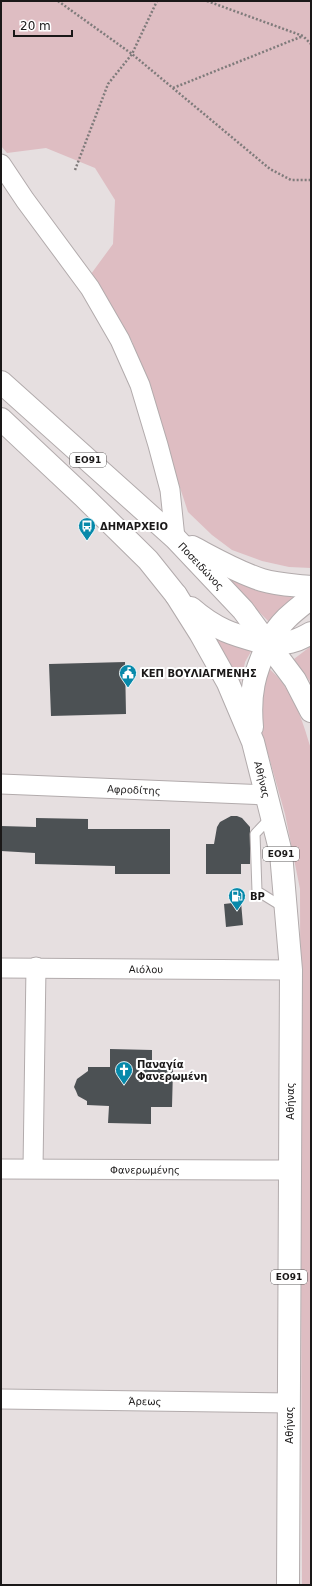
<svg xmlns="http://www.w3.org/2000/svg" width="312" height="1586" viewBox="0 0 312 1586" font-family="'DejaVu Sans',sans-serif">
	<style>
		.green { fill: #debdc2 }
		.building { fill: #4c5154 }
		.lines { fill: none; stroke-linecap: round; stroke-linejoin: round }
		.service-casing { stroke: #b2abac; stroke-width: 11 }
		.minor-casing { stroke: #b2abac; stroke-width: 21 }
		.tertiary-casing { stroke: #b2abac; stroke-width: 24 }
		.primary-casing { stroke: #b2abac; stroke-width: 24 }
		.trunk-casing { stroke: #b2abac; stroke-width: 24 }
		.path { stroke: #7f7b7b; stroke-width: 2.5; stroke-dasharray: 2 2; stroke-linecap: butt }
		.service { stroke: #fff; stroke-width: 9 }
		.minor { stroke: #fff; stroke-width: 19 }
		.tertiary { stroke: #fff; stroke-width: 22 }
		.primary { stroke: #fff; stroke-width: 22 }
		.trunk { stroke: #fff; stroke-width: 22 }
		.labels { text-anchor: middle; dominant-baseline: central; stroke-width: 4; stroke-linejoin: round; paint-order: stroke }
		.shield { fill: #fff; stroke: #5f5d5d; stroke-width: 1 }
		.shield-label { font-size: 9px; font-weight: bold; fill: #1a1818 }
		.poi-label { font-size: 10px; font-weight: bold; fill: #1a1818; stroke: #fff; text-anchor: start }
		.street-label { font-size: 10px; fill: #1a1818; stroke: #fff }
	</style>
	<rect width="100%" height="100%" fill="#e6dfe0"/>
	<path class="green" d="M1 1H311V568L289 567 262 561 232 550 212 535 188 512 132 341 91 274 113 244 115 200 95 168 46 148 7 153 1 146Z
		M228 580 306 594 269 622Z
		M210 631 253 648 245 662 241 681Z
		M311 646V683L294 659Z
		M267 667C293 688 302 719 311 749V1585H302L300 889 285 814 259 722 258 706Z"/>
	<path class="building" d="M125 662 126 714 51 716 49 664Z
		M231 816H237L242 818 250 827V864H241V874H206V844H214L217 827 220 822Z
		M36 818 88 819V829H170V874H115V866L35 864V853L1 851V826L36 827Z
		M241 902 243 925 226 927 224 904Z
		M110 1049 152 1050V1068L173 1069 172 1107H151V1124L108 1123 109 1106 87 1105V1101L78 1096 76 1091 74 1087 77 1079 88 1071V1067H110Z"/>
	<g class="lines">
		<g class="service-casing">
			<path id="service" d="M271 817 255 834 257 891 283 907"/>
		</g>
		<g class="minor-casing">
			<g id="minor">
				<path d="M1 164 25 200 90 288 120 340 140 385 158 445 170 490 175 538"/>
				<path id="s1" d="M1 784 267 795"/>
				<path id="s2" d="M1 968 291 970"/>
				<path d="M33 1168 36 967"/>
				<path id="s3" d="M1 1169 290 1170"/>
				<path id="s4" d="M1 1399 289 1403"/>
			</g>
		</g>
		<g class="tertiary-casing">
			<path id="tertiary" d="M311 598C294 611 278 623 268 644 286 644 296 642 311 633"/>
		</g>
		<g class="primary-casing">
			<g id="primary">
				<path id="s5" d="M1 382 175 538 243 610 268 644"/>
				<path d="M1 419 83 496 148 560 176 595"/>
				<path d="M192 547C215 559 237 572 262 580 278 585 295 585 311 587"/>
			</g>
		</g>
		<g class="trunk-casing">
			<g id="trunk">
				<path id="s6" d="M176 595 200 633 228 683 253 742 281 853 291 970 288 1585"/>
				<path d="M191 608C217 631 235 635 268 644"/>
				<path d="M268 644 295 680 311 711"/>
				<path d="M252 727C249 694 254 673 268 644"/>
			</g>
		</g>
		<path class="path" d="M58 1 132 54 270 169 291 180H311
			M207 1 303 36 311 44
			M173 88 303 36
			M75 170 108 84 132 54 157 1"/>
		<use href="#service" class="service"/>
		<use href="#minor" class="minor"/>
		<use href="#tertiary" class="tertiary"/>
		<use href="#primary" class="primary"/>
		<use href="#trunk" class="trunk"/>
	</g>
	<defs>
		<g id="bus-pin" transform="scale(0.9)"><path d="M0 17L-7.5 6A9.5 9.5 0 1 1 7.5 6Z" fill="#0789aa" stroke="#fff"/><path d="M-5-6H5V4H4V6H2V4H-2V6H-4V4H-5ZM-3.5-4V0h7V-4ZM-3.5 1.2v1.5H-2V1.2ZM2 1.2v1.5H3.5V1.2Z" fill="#fff"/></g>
		<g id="civic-pin" transform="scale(0.9)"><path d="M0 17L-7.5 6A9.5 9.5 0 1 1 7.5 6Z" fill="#0789aa" stroke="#fff"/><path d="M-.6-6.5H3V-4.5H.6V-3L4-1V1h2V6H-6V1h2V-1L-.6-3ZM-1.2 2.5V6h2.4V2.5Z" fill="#fff"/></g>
		<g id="fuel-pin" transform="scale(0.9)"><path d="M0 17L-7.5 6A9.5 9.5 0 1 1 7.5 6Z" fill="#0789aa" stroke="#fff"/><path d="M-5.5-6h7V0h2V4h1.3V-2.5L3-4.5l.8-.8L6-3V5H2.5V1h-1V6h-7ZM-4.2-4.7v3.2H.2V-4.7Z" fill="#fff"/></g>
		<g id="church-pin" transform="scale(0.9)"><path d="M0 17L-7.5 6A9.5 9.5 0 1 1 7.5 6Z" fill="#0789aa" stroke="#fff"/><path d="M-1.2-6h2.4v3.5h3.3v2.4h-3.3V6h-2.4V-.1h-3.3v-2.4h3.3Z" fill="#fff"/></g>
	</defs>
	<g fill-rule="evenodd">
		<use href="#bus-pin" x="87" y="526"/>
		<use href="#civic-pin" x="128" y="673"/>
		<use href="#fuel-pin" x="237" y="896"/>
		<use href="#church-pin" x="124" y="1070"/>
	</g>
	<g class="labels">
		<g class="shield">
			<rect x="70" y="453" width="36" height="14" rx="3"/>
			<rect x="263" y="847" width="36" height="14" rx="3"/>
			<rect x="271" y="1270" width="36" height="14" rx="3"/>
		</g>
		<g class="shield-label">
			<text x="88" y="460">ΕΟ91</text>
			<text x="281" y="854">ΕΟ91</text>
			<text x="289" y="1277">ΕΟ91</text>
		</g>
		<g class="poi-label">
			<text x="100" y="526">ΔΗΜΑΡΧΕΙΟ</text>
			<text x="141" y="673">ΚΕΠ ΒΟΥΛΙΑΓΜΕΝΗΣ</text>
			<text x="250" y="896">BP</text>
			<text x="137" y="1064">Παναγία<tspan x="137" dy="12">Φανερωμένη</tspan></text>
		</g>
		<g class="street-label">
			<text stroke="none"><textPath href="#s5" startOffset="272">Ποσειδώνος</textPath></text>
			<text stroke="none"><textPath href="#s6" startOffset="205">Αθήνας</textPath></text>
			<text stroke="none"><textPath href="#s1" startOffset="133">Αφροδίτης</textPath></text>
			<text stroke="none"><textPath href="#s2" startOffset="145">Αιόλου</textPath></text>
			<text transform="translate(290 1101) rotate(-90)">Αθήνας</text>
			<text stroke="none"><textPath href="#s3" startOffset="144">Φανερωμένης</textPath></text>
			<text stroke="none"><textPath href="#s4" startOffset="144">Άρεως</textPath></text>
			<text transform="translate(289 1425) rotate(-90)">Αθήνας</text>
		</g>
	</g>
	<rect width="312" height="1586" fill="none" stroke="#1a1818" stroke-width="4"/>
	<path d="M14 30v6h58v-6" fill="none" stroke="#1a1818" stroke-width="2"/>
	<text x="20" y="30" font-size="12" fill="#1a1818" stroke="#ffffff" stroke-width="3" paint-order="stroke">20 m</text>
</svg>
